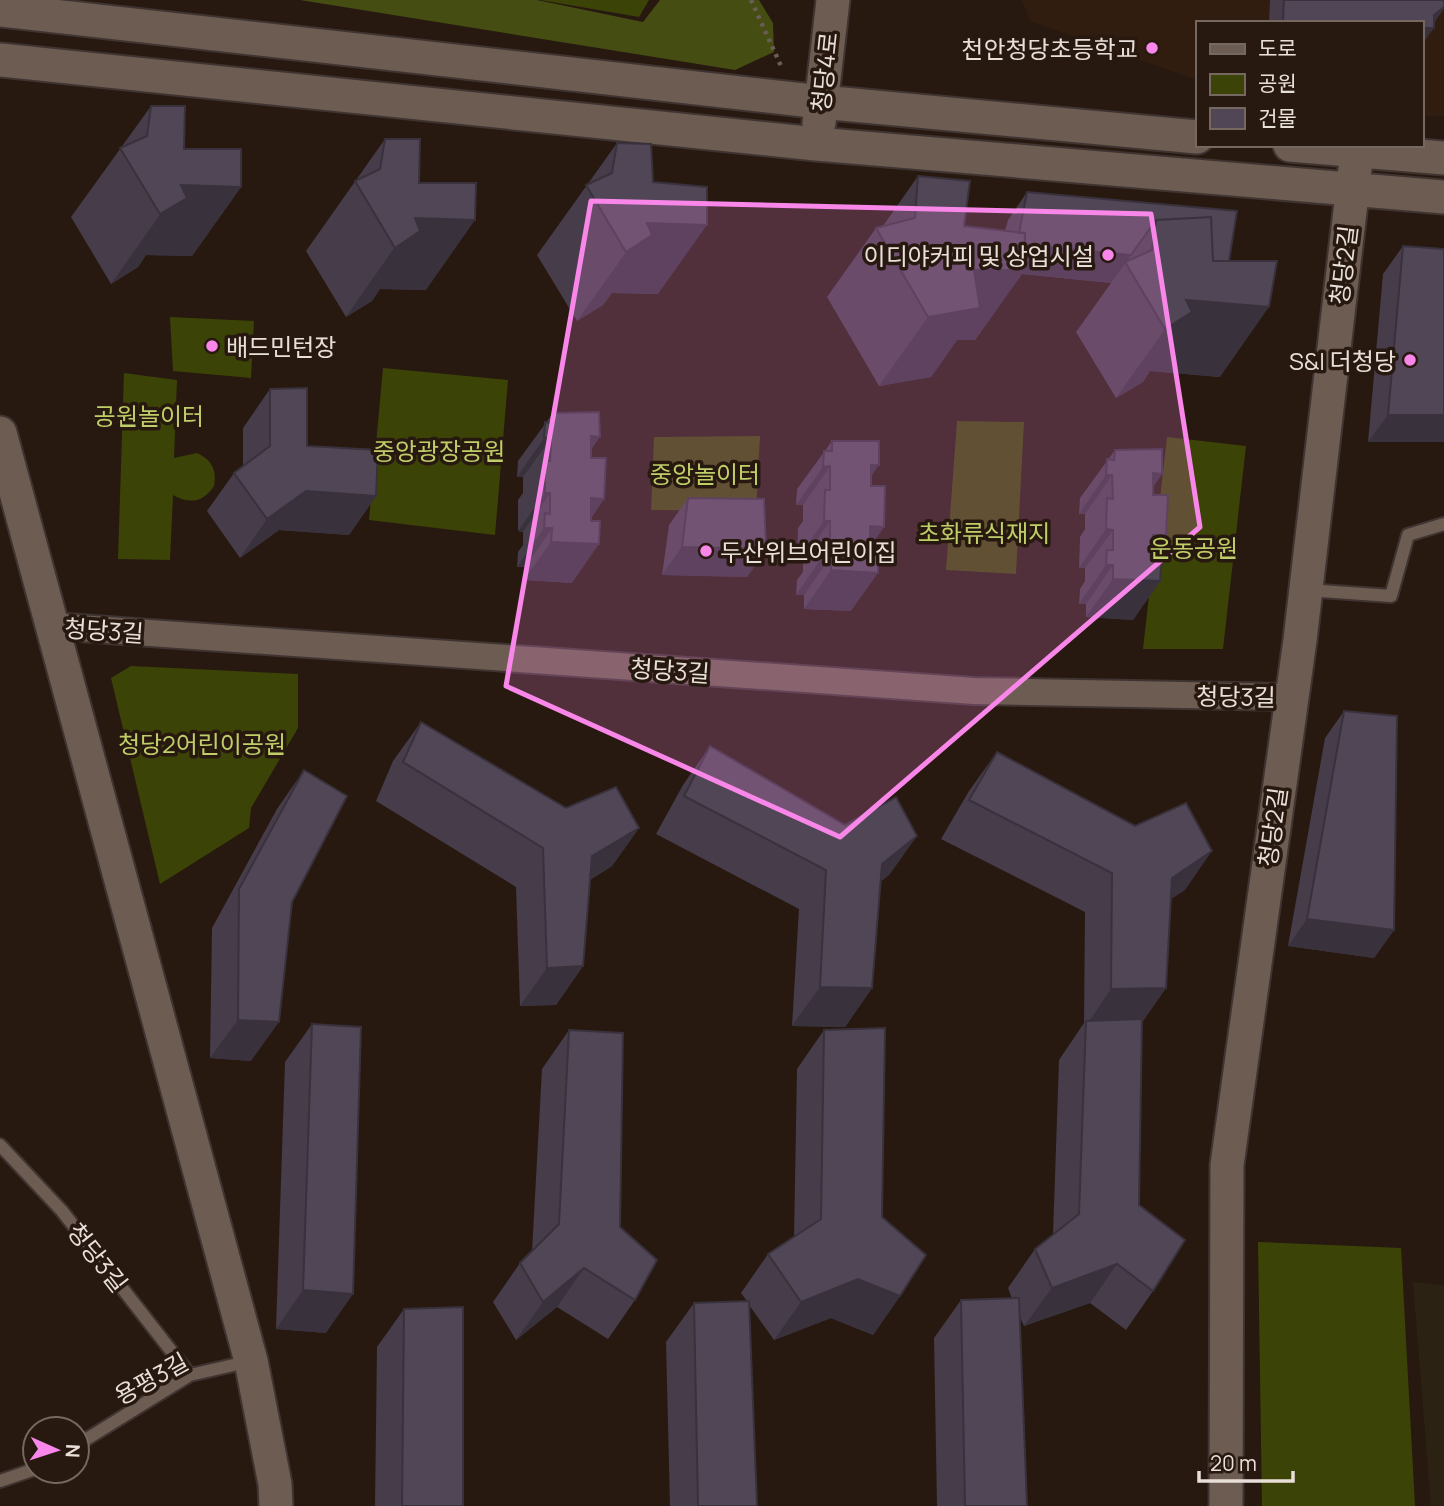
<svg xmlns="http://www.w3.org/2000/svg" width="1444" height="1506" viewBox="0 0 1444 1506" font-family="Manrope,'Noto Sans KR',sans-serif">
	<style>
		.built { fill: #311d10 }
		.medical { fill: #2c2213 }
		.green { fill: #3c4307 }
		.forest { fill: #454d13 }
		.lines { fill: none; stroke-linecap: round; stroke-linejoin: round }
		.service-casing { stroke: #3f3431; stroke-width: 16 }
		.minor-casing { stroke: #3f3431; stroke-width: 30 }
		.tertiary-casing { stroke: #3f3431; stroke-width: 37 }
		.path { stroke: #695d55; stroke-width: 4.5; stroke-dasharray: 3.5 5; stroke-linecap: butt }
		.service { stroke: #6d5c51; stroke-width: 12 }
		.minor { stroke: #6d5c51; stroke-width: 26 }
		.tertiary { stroke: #6d5c51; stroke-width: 33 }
		.wall { fill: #463c4a }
		.shaded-wall { fill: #39313c }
		.building { fill: #514656; stroke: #39313c; stroke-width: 2 }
		.marked { fill: #f987e9; fill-opacity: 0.2; stroke: #f987e9; stroke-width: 5; stroke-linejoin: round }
		.poi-dot { fill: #f987e9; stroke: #271910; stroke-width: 2.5 }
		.labels { text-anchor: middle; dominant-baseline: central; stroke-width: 7; stroke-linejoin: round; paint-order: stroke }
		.poi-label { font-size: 24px; fill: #e9dfd9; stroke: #271910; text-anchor: end }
		.street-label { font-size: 24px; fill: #e9dfd9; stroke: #271910 }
		.park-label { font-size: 24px; fill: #c0ce68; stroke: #271910 }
	</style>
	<rect width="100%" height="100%" fill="#271910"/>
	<path class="built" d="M1022 0H1444V116H1421V23H1197V80L1030 21Z"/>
	<path class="medical" d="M1413 1282 1444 1285V1506H1431Z"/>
	<path class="green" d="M540 0H649L639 17Z
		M170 317 254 321 251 378 173 371Z
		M383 368 508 380 495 535 369 520Z
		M124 373 177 380 174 458 197 453C212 460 217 470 214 486 203 503 189 504 173 495L170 560 118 559Z
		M957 421 1024 422 1016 574 946 570Z
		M760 436 756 511 651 510 654 437Z
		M1167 437 1246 446 1223 649H1143Z
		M131 666 298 674V728L251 808 249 828 160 884 111 678Z
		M1258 1242 1401 1248 1415 1506H1262Z"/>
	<path class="forest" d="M300 0H537L643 22 660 0H759L773 23 774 52 735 70Z"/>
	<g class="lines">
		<g class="service-casing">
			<path id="service" d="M1307 590 1391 596 1408 535 1444 524
				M0 1145 62 1211 190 1375
				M77 1445 190 1375 251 1361
				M0 1481 35 1469"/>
		</g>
		<g class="minor-casing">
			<path id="minor" d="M51 626 974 691 1289 697"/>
		</g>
		<g class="tertiary-casing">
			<path id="tertiary" d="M0 10 821 102 1197 137
				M0 60 816 144 1444 197
				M819 123 833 0
				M1290 145 1444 158
				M0 433 251 1361 275 1484 276 1506
				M1226 1506 1227 1165 1300 640 1357 151"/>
		</g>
		<path class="path" d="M751 0 781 66"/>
		<use href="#service" class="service"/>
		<use href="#minor" class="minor"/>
		<use href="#tertiary" class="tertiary"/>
	</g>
	<path class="wall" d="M1270 0H1444V8L1434 23H1269Z
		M151 106 184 149 241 187 192 256 146 255 138 267 111 284 71 217Z
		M385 139 419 183 426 290 380 289 372 301 346 317 306 251Z
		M617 143 658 294 612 293 603 305 577 321 537 255Z
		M918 176 964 226 1005 231 1008 220 1027 192 1237 211 1229 261 1220 377 1150 371 1143 382 1116 398 1076 332 1111 283 1022 274 975 340H957L931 377 879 386 827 297 876 228 883 226Z
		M1403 246 1444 442H1368L1383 274Z
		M270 389 307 446 376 496 349 535 279 530 240 558 207 511 234 473 243 466V428Z
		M553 413 591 450V458L604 499 591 518 572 583 524 580 525 567H517L518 552 523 545V532L518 531V500L523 493V477H517L518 461Z
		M832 441 871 477V486L884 527 870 547 851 611 804 609V595H796L797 580 803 572V560L797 559 798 528 803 521V505H796L797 489Z
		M1115 450 1162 474 1153 487V558L1160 581 1133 620 1086 617V604H1079L1080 589 1085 581V568H1079L1080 537 1085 529V514H1079L1080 498Z
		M688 498 766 549 747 577 662 575 669 525Z
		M1344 711 1394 930 1374 958 1288 946 1325 738Z
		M421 722 566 808 639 828 612 866 590 880 583 966 556 1005 520 1006 516 887 376 801 393 761Z
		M710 746 890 874 880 882 872 988 845 1027 792 1026 799 909 656 834 683 785Z
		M997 752 1185 890 1170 899 1166 988 1142 1022 1139 1205 1153 1291 1126 1330 1090 1303 1024 1326 1019 1315 1027 1506H937L934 1338 961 1300 1012 1299 1008 1288 1035 1249 1053 1235 1059 1060 1084 1023 1085 912 941 839 969 791Z
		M304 770 292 902 251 1061 210 1058 212 928 277 809Z
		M312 1024 326 1333 276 1329 285 1062Z
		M569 1030 620 1227 635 1300 608 1339 557 1307 516 1340 493 1302 520 1263 532 1251 542 1069Z
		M824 1030 882 1217 900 1296 873 1335 831 1318 774 1340 749 1305 757 1506H670L666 1342 694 1303 747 1301 741 1293 768 1254 794 1237 797 1069Z
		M404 1309 463 1506H375L377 1347Z"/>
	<path class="shaded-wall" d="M1444 7 1430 28H1434L1421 46V28L1434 15Z
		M181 185 241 187 192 256 146 255 138 267 111 284Z
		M415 218 475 220 426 290 380 289 372 301 346 317Z
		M647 223 707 225 658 294 612 293 603 305 577 321Z
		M1017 244 1131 255 1111 283 1022 274 975 340H957L931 377 879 386 928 317 974 270Z
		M1186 300 1269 307 1220 377 1150 371 1143 382 1116 398Z
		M1388 415H1444V442H1368Z
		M591 436 600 437 573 476Z
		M544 438H551L523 477H517Z
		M871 465H879L852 504Z
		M830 466 803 505H796L823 467Z
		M1153 473 1162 474 1135 513Z
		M1106 475H1112L1085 514H1079Z
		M306 491 376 496 349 535 279 530 240 558 267 519Z
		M545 493H550L523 532 518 531Z
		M591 498 604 499 577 537Z
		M824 521H830L803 560 797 559Z
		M870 526 884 527 857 566Z
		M544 528H552L525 567H517Z
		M1106 529 1113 530 1085 568H1079Z
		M1153 535 1166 536 1139 574Z
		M551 542 599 544 572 583 524 580Z
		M682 547 766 549 747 577 662 575Z
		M823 556H831L804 595H796Z
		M1106 565H1113L1086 604H1079Z
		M831 570 878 573 851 611 804 609Z
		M1113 579 1160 581 1133 620 1086 617Z
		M639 828 612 866 565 895 592 856Z
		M917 836 890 874 855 903 882 864Z
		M1212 851 1185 890 1144 917 1172 878Z
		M1307 919 1394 930 1374 958 1288 946Z
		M583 966 556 1005 520 1006 547 968Z
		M820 987 872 988 845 1027 792 1026Z
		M1166 988 1139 1027 1086 1026 1111 989Z
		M238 1020 279 1022 251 1061 210 1058Z
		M1117 1264 1090 1303 1024 1326 1052 1288Z
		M584 1268 557 1307 516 1340 543 1302Z
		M858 1279 900 1296 873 1335 831 1318 774 1340 801 1302Z
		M303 1290 353 1294 326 1333 276 1329Z"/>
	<path class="building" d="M1284 0H1444V7L1434 15V28H1421V23L1283 22Z
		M151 106H185L184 149H241V187L181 185 187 198 160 214 120 148 147 136Z
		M385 139H420L419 183H476L475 220 415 218 420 231 395 248 355 181 380 169Z
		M617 143 651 144 653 182 707 187V225L647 223 652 235 626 252 586 185 612 173Z
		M918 176 970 181 964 226 1025 233 1024 270H974L980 308 928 317 876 228 915 218Z
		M1027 192 1237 211 1229 261H1213L1211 217 1156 220 1131 255 1025 245V233H1019Z
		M1211 217 1213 261H1277L1269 307 1186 300 1192 312 1165 329 1125 262 1152 250 1156 220Z
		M1403 246 1444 249V415H1388Z
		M307 388V446L378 450 376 496 306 491 267 519 234 473 270 446V389Z
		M599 412 600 437 591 436V458H606L604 499 591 498V521H600L599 544 551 542 552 528H544L545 513 550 514V493H545V461H550L551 438H544L545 422 553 423V413Z
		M832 441H879V465H871V486H885L884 527 870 526V550L879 549 878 573 831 570V556H823L824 542H830V521H824L825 490H830V466L823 467 824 451H832Z
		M1162 449V474L1153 473V495H1168L1166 536 1153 535V558H1162L1160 581 1113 579V565H1106L1107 550H1113V530L1106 529 1107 498 1113 499 1112 475H1106L1107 459 1114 460 1115 450Z
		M688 498 764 499 766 549 682 547Z
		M1344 711 1397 716 1394 930 1307 919Z
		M421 722 566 808 616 787 639 828 592 856 583 966 547 968 543 848 403 762Z
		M710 746 845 825 896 797 917 836 882 864 872 988 820 987 826 870 684 796Z
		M997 752 1135 826 1186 803 1212 851 1172 878 1166 988 1111 989 1112 873 969 800Z
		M304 770 347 796 292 902 279 1022 238 1020 239 889Z
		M1142 1019 1139 1205 1185 1240 1153 1291 1117 1264 1052 1288 1035 1249 1079 1214 1086 1021Z
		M312 1024 361 1027 353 1294 303 1290Z
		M885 1028 882 1217 926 1255 900 1296 858 1279 801 1302 768 1254 821 1219 824 1030Z
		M569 1030 623 1033 620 1227 657 1260 635 1300 584 1268 543 1302 520 1263 559 1224Z
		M1019 1298 1027 1506H965L961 1300Z
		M749 1301 757 1506H698L694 1303Z
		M463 1307V1506H402L404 1309Z"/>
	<path class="marked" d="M591 201 1151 214 1200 527 840 837 506 686Z"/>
	<g class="poi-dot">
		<circle cx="1152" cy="48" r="7"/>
		<circle cx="1108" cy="255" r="7"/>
		<circle cx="212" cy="346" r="7"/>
		<circle cx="1410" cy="360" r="7"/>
		<circle cx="706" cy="551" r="7"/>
	</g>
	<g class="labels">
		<g class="poi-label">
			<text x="1138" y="48">천안청당초등학교</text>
			<text x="1094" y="255">이디야커피 및 상업시설</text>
			<text x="226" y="346" text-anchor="start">배드민턴장</text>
			<text x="1396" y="360">S&amp;I 더청당</text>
			<text x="720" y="551" text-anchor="start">두산위브어린이집</text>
		</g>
		<g class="street-label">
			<text transform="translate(824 72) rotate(-84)">청당4로</text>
			<text transform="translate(1343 265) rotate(-83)">청당2길</text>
			<text transform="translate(104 630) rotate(4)">청당3길</text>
			<text transform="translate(670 670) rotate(4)">청당3길</text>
			<text transform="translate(1236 696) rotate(1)">청당3길</text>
			<text transform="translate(1272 827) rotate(-82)">청당2길</text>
			<text transform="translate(98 1257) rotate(52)">청당3길</text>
			<text transform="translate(151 1378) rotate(-29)">용평3길</text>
		</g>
		<g class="park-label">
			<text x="149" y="415">공원놀이터</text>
			<text x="439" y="450">중앙광장공원</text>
			<text x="705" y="473">중앙놀이터</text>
			<text x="984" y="532">초화류식재지</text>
			<text x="1194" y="547">운동공원</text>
			<text x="202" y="743">청당2어린이공원</text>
		</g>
	</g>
	<rect x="1196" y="21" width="228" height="126" fill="#271910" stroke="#756860" stroke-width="2"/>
	<rect x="1210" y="44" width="35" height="10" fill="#6d5c51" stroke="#756860" stroke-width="2"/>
	<text x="1258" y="56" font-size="21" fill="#e9dfd9">도로</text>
	<rect x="1210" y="74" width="35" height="21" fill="#3c4307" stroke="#756860" stroke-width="2"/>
	<text x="1258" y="91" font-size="21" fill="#e9dfd9">공원</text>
	<rect x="1210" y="108" width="35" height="21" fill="#514656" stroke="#756860" stroke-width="2"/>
	<text x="1258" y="126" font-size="21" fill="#e9dfd9">건물</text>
	<g transform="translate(56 1450) rotate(93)"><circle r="33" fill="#271910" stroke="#756860" stroke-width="2"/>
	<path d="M0-5L12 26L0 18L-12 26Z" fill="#f987e9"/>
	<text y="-10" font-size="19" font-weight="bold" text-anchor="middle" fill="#e9dfd9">N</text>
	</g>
	<path d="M1199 1471v10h94v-10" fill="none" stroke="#e9dfd9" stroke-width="3.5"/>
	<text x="1210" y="1471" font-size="21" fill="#e9dfd9" stroke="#271910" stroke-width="5" paint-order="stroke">20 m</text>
</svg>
